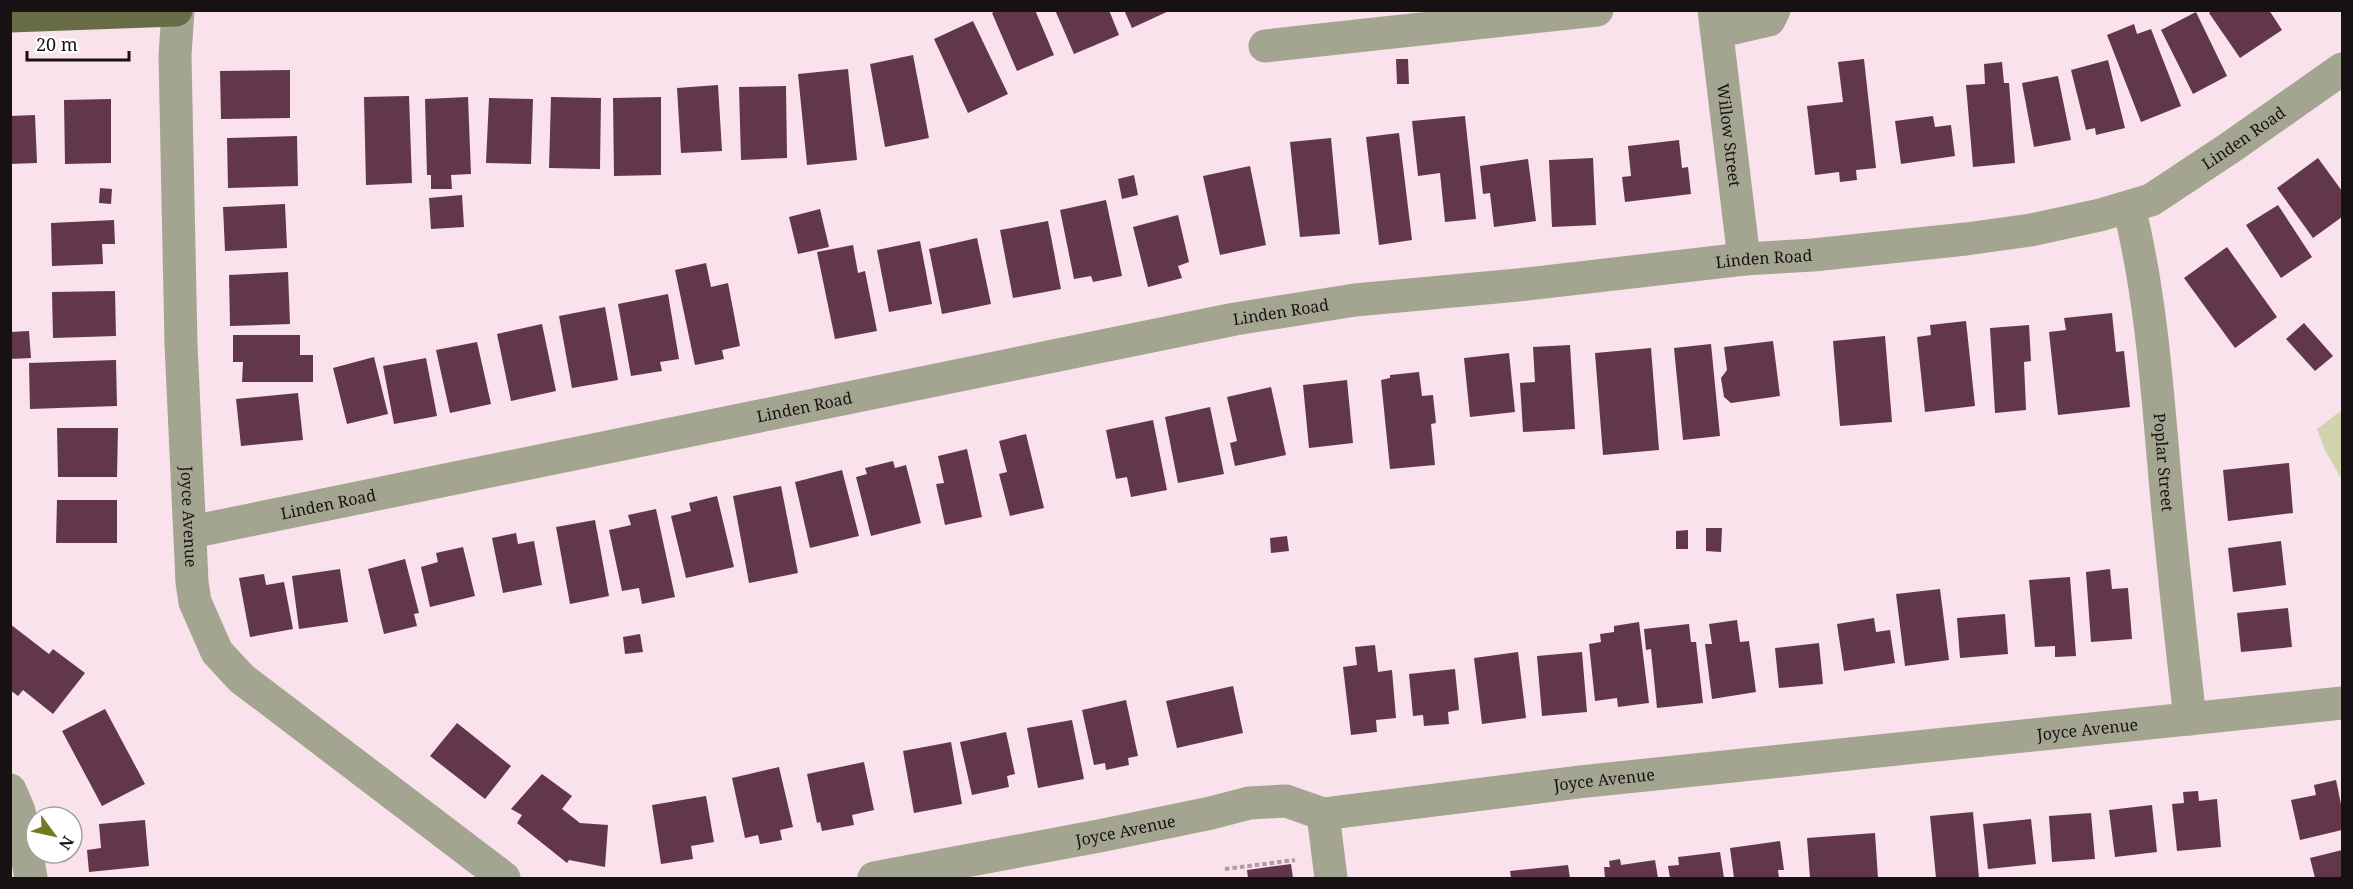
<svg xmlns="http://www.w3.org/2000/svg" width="2353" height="889" viewBox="0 0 2353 889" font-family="'Noto Serif',serif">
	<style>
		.green { fill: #cfd3ae }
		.building { fill: #62374c }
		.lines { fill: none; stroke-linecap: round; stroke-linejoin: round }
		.path { stroke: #af9da4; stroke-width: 4; stroke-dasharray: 4.5 3; stroke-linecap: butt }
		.minor { stroke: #a3a590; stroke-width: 33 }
		.major { stroke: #696d47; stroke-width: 33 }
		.labels { text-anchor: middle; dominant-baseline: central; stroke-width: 6; stroke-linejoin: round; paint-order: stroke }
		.street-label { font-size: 16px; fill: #181114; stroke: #fff }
	</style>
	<rect width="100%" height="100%" fill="#f9e2eb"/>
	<path class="green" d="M2342 410V480L2325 450 2317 429Z"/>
	<path class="building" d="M998 10H1035L1054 55 1017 71 992 13Z
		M1055 10H1109L1119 35 1074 54Z
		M1124 10H1171L1132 28Z
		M2213 10H2269L2282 30 2240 58 2209 13Z
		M2196 12 2227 76 2193 94 2161 30Z
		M973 21 1008 94 968 113 934 39Z
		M2134 24 2137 34 2151 29 2181 106 2141 122 2107 35Z
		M913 55 929 138 885 147 870 64Z
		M1396 59H1408L1409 84H1397Z
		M1864 59 1876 168 1856 170 1857 180 1840 182 1839 172 1815 175 1807 106 1843 102 1838 62Z
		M2108 60 2125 128 2096 135 2095 128 2086 130 2071 70Z
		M2002 62 2004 83H2009L2015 163 1973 167 1966 85 1985 84 1984 64Z
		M848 69 857 160 807 165 798 74Z
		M290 70V118L221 119 220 71Z
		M2058 76 2071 140 2034 147 2022 83Z
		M718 85 722 151 681 153 677 88Z
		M786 86 787 158 741 160 739 87Z
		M409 96 412 183 366 185 364 97Z
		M468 97 471 174 451 175 452 189H431V175H427L425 99Z
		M551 97 601 98 600 169 549 168Z
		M661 97V175L614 176 613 98Z
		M489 98 533 99 531 164 486 163Z
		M111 99V163L65 164 64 100Z
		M35 115 37 163 10 164V116Z
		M1465 116 1476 219 1445 222 1440 173 1418 176 1412 121Z
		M1933 116 1935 127 1951 125 1955 156 1901 164 1895 121Z
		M1399 133 1412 240 1379 245 1366 137Z
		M297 136 298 186 228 188 227 138Z
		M1331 138 1340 234 1300 237 1290 142Z
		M1679 140 1682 168 1688 167 1691 194 1625 202 1622 177 1631 176 1628 146Z
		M1593 158 1596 225 1552 227 1549 160Z
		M2318 158 2342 191V217L2313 238 2277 188Z
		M1528 159 1536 221 1494 227 1490 193 1483 194 1480 166Z
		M1250 166 1266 245 1220 255 1203 176Z
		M1134 175 1138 195 1122 199 1118 179Z
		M100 188 112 189 111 204 99 203Z
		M462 195 464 227 431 229 429 198Z
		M1106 200 1122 276 1093 282 1091 276 1074 279 1060 210Z
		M285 204 287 248 225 251 223 207Z
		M2278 205 2312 257 2281 278 2246 225Z
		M820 209 829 247 798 254 789 217Z
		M1178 215 1189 262 1178 266 1182 278 1148 287 1133 227Z
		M114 220 115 244H102L103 264 52 266 51 223Z
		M1048 221 1061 289 1013 298 1000 230Z
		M977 238 991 304 942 314 929 249Z
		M920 241 932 304 889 312 877 250Z
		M853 245 858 273 865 271 877 331 835 339 817 252Z
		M2227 247 2277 317 2235 348 2184 278Z
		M706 263 711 287 728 283 740 346 722 350 724 359 695 365 675 270Z
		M288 272 290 324 230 326 229 275Z
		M115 291 116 336 53 338 52 292Z
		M668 294 679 359 660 362 662 371 631 376 618 304Z
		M605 307 618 380 572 388 559 316Z
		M2112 313 2116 352 2124 351 2130 407 2058 415 2049 332 2066 330 2064 318Z
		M1966 321 1975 406 1925 412 1917 337 1931 335 1930 325Z
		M2304 323 2333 356 2315 371 2286 339Z
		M542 324 556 391 511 401 497 334Z
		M2029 325 2031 361 2024 362 2026 410 1995 413 1990 328Z
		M29 331 31 358 10 359V332Z
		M233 335H300V355H313V382H242L243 362H233Z
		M1885 336 1892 422 1840 426 1833 341Z
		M1773 341 1780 396 1731 403 1724 397 1721 378 1727 370 1724 347Z
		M477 342 491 404 450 413 436 350Z
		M1711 344 1720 436 1683 440 1674 348Z
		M1570 345 1575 429 1523 432 1520 383 1535 382 1533 347Z
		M1651 348 1659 450 1603 455 1595 353Z
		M1509 353 1515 412 1470 417 1464 358Z
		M374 357 388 414 347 424 333 368Z
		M426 358 437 416 394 424 383 366Z
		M116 360 117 406 30 409 29 363Z
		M1419 372 1422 396 1433 395 1436 423 1431 424 1435 465 1390 469 1381 380 1390 378V375Z
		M1347 380 1353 443 1309 448 1303 385Z
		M1271 387 1286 455 1235 466 1230 443 1237 441 1227 397Z
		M298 393 303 440 241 446 236 399Z
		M1210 407 1224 474 1178 483 1165 417Z
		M1153 420 1167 490 1131 497 1127 477 1116 479 1106 430Z
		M57 428H118L117 477H58Z
		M1026 434 1044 508 1010 516 999 474 1007 472 999 441Z
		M967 449 982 517 945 525 936 484 944 483 938 456Z
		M893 461 895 468 906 465 921 523 871 536 856 477 867 474 865 468Z
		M2289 463 2293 513 2228 521 2223 470Z
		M842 470 859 536 810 548 795 482Z
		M781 486 798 573 749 583 733 496Z
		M717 496 734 567 686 578 671 516 691 511 689 503Z
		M57 500H117V543H56Z
		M656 509 675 597 642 604 639 588 622 591 609 530 631 525 628 515Z
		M595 520 609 596 570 604 556 527Z
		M1706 528H1722L1721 552 1706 551Z
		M1688 530V549H1676V531Z
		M516 533 518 544 534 541 542 585 503 593 492 538Z
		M1287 536 1289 551 1271 553 1270 538Z
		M2281 541 2286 585 2233 592 2228 548Z
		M463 547 475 596 430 607 421 567 438 562 436 553Z
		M405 559 419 613 414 614 417 626 384 634 368 569Z
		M340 569 348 622 299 629 292 576Z
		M2110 569 2112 589 2128 588 2132 639 2091 642 2086 572Z
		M264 574 266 585 284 582 293 629 250 637 239 578Z
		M2070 577 2076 656 2055 657V646L2035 647 2029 580Z
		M1940 589 1949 660 1905 666 1896 594Z
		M2288 608 2292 647 2241 652 2237 613Z
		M2005 614 2008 654 1960 658 1957 618Z
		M1874 618 1876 632 1890 630 1895 663 1844 671 1837 624Z
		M1737 620 1740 642 1749 641 1756 692 1712 699 1705 644H1712L1709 624Z
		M1639 622 1649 703 1618 707 1617 698 1595 701 1589 644 1601 642 1600 634 1614 632V626Z
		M10 624 49 654 53 649 85 673 53 714 23 690 18 696 10 690Z
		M1689 624 1691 642H1696L1703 703 1657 708 1651 649 1646 650 1644 629Z
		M640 634 643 652 625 654 623 637Z
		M1819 643 1823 684 1779 688 1775 648Z
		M1375 645 1378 672 1392 670 1396 718 1376 720 1377 732 1351 735 1343 667 1357 665 1355 647Z
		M1518 652 1526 718 1482 724 1474 658Z
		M1582 652 1587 712 1542 716 1537 656Z
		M1455 669 1459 710 1448 712 1449 724 1424 726 1423 715 1413 716 1409 674Z
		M1233 686 1243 733 1177 748 1166 701Z
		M1126 700 1138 756 1128 758 1129 765 1106 770 1105 763 1094 765 1082 710Z
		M105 709 145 784 102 806 62 731Z
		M1072 720 1084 779 1038 788 1027 728Z
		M457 723 511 766 485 799 430 756Z
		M1006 732 1015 774 1007 776 1009 787 972 795 960 742Z
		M951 742 962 804 914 813 903 751Z
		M864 762 874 810 852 815 854 825 822 831 820 822 817 823 807 774Z
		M779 767 793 827 780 830 782 840 760 844 758 835 745 838 732 778Z
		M542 774 572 796 562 809 580 823 608 825 605 867 569 860 567 863 517 823 522 815 511 809Z
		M2336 780 2342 809V830L2300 840 2291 800 2316 795 2314 785Z
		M2198 791 2199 801 2217 799 2221 847 2177 851 2172 804 2184 803 2183 792Z
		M706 796 714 842 691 846 693 859 661 864 652 805Z
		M2152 805 2157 852 2115 857 2109 810Z
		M1973 812 1979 878H1936L1930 816Z
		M2091 813 2095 859 2052 862 2049 816Z
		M2031 819 2036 864 1988 869 1983 824Z
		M145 820 149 866 89 872 87 850 101 848 99 824Z
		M1875 833 1878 878H1810L1807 838Z
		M1780 841 1784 870H1778L1779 878H1734L1730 848Z
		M2342 850V878H2315L2310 858Z
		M1720 852 1724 878H1670L1668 866 1679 865 1678 857Z
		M1620 859 1621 865 1655 860 1658 878H1605L1604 867H1610L1609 861Z
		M1291 864 1293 878H1248L1247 870Z
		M1568 865 1570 878H1511L1510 871Z"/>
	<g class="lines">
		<path class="path" d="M1225 869 1295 860"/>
		<g class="minor">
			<path id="s1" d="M178 10 175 56 181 344 192 582 195 602 217 652 241 678 504 878"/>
			<path id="s2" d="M1714 10 1744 259"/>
			<path d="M1717 32 1769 20 1774 10"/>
			<path d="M1265 46 1597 10"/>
			<path id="s3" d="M2129 207C2151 296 2157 387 2165 478 2172 558 2181 639 2190 719"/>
			<path id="s4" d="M191 532 1235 319 1355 300 1518 285 1744 259 1813 255 1966 239 2031 230 2100 215 2151 200 2231 147 2342 69"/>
			<path d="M10 790 19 811 31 878"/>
			<path d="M1323 814 1331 878"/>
			<path id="s5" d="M874 878 1099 836 1211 813 1249 803 1286 801 1323 814 1579 782 2342 703"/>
		</g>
		<path class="major" d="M10 16 176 10"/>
	</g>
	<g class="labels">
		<g class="street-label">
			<text stroke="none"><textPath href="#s2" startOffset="126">Willow Street</textPath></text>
			<text stroke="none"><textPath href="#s4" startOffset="2102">Linden Road</textPath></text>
			<text stroke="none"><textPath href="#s4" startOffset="1598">Linden Road</textPath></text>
			<text stroke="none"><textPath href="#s4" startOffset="1112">Linden Road</textPath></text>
			<text stroke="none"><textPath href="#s4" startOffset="626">Linden Road</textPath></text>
			<text stroke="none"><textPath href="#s3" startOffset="258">Poplar Street</textPath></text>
			<text stroke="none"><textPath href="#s4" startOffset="140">Linden Road</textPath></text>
			<text stroke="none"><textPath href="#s1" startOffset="507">Joyce Avenue</textPath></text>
			<text stroke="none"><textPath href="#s5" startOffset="1228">Joyce Avenue</textPath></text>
			<text stroke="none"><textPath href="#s5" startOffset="742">Joyce Avenue</textPath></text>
			<text stroke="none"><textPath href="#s5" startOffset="256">Joyce Avenue</textPath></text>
		</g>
	</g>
	<rect width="2353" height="889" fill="none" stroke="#181114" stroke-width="24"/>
	<g transform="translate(54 835) rotate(123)"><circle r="28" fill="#ffffff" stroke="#a3a0a1" stroke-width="1.5"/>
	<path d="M0-4.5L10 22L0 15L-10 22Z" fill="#747a24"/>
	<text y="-9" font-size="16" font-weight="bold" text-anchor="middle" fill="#181114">N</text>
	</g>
	<path d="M27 51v9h102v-9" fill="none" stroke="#181114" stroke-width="3"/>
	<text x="36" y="51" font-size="18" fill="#181114" stroke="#ffffff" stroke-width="4.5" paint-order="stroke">20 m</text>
</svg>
